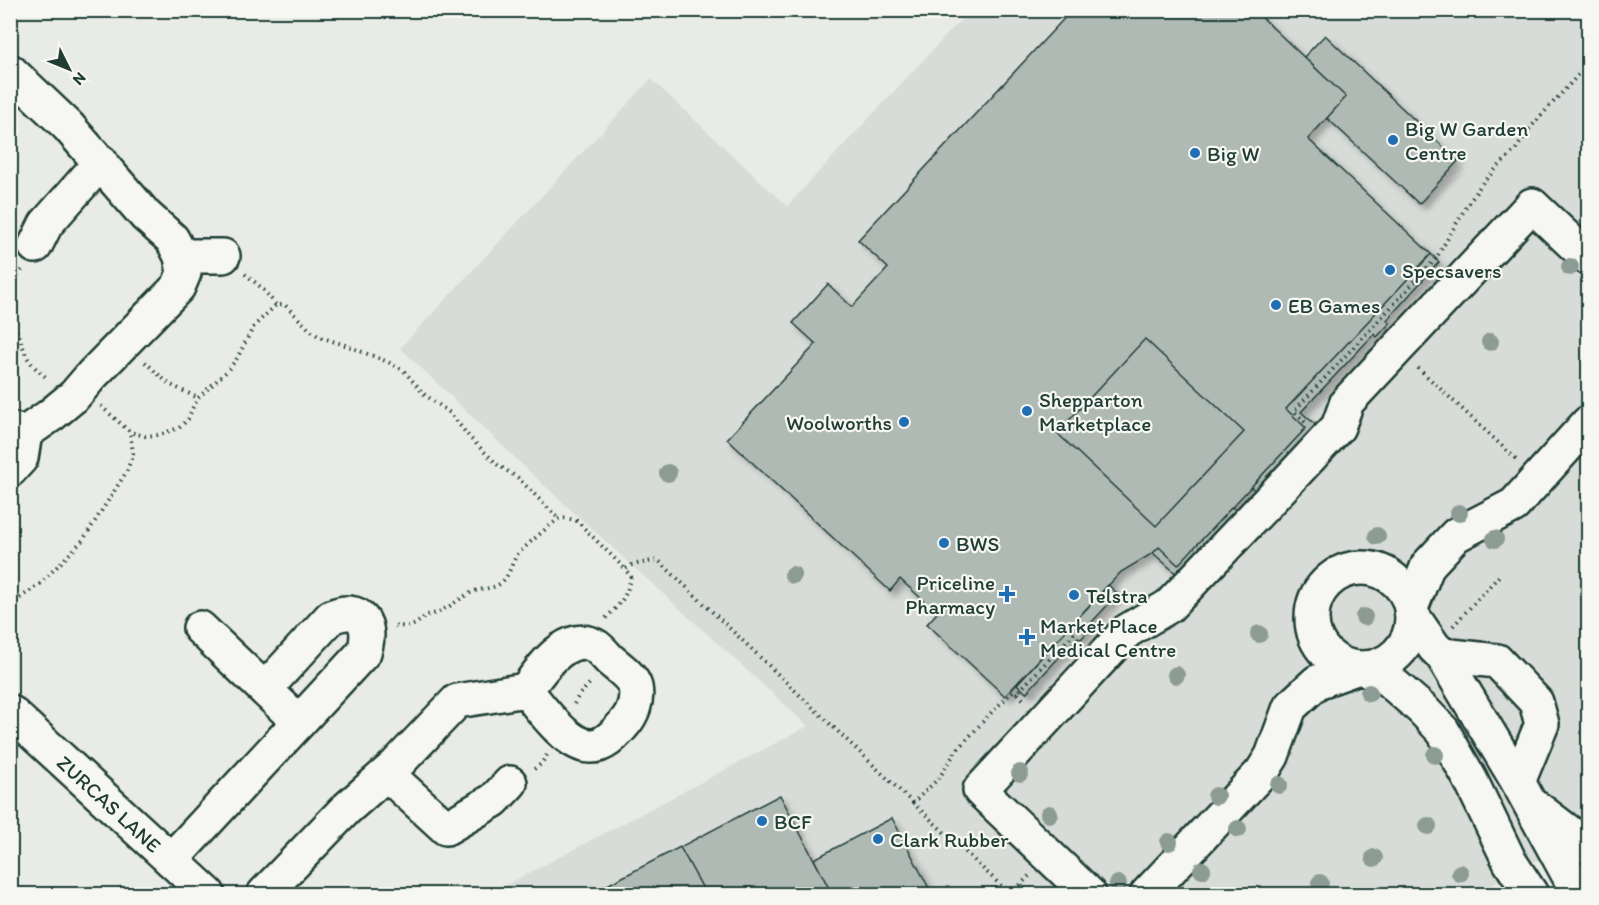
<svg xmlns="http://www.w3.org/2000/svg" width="1599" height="905" viewBox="0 0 1599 905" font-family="Itim,sans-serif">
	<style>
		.built { fill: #d8dcd8 }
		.building { fill: #b0bab5; stroke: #1f3d34; stroke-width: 1.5; filter: url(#shadow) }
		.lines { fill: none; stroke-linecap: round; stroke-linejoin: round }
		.minor-casing { stroke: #1f3d34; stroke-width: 38 }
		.path { stroke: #1f3d34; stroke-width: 4; stroke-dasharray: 1.5 4.5; stroke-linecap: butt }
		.minor { stroke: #f6f6f2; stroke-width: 33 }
		.tree { fill: #8d9b95 }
		.poi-dot { fill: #1f6fb2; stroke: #f6f6f2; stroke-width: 2 }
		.labels { text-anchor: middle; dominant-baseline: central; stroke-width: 4.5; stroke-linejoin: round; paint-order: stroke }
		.poi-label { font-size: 21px; fill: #1f3d34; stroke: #f6f6f2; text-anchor: start }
		.street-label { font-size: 21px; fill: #1f3d34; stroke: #f6f6f2 }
	</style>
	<defs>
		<filter id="shadow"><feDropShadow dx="5.5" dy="5.5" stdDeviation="3" flood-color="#0004"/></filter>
	</defs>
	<rect width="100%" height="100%" fill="#e9ebe7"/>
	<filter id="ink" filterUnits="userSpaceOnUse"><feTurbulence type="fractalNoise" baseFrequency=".0167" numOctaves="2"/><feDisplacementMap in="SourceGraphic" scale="12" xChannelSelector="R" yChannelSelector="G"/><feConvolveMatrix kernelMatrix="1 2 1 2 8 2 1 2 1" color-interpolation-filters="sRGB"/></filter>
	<g filter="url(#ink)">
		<path class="built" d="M969 11H1588V833L1475 894H489L808 726 536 478 400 348 651 79 787 206Z"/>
		<path class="building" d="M1072 10H1254L1346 97 1308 139 1431 254 1286 409 1306 428 1178 565 1159 547 1153 553 1121 572 1005 696 927 624 937 613 900 579 890 591 727 439 816 344 793 323 828 284 852 307 888 268 858 240Z
			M1325 35 1458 161 1419 204 1327 118 1346 97 1304 57Z
			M1431 254 1439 262 1387 320 1390 323 1377 337 1374 334 1301 412 1318 427 1257 492 1251 487 1306 428 1286 409Z
			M1145 339 1244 432 1156 526 1057 433Z
			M1232 507 1238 512 1179 576 1153 553 1159 547 1178 565Z
			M1108 585 1118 594 1090 624 1093 626 1081 639 1078 637 1026 693 1017 684Z
			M780 795 832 894H706L680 847Z
			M892 818 932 894H832L814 859Z
			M680 847 706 894H590Z"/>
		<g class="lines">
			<g class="minor-casing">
				<g id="minor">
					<path d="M10 71 68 126 146 216 172 239 181 256 184 273 178 287 92 375 74 396 51 415 25 433 10 429"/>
					<path d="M35 246 46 224 101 162"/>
					<path d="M181 256H223"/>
					<path d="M10 470 21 458 25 433"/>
					<circle cx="1362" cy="618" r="50"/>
					<path d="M1411 608 1428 565 1456 535 1514 505 1588 423"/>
					<path d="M1412 615 1434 647 1442 655 1518 782 1579 894"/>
					<path d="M200 628 299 722"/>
					<path d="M1442 655 1497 661 1536 702 1542 724 1518 782"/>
					<path d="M1364 668 1385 677 1422 709 1443 731 1470 779 1510 862 1531 894"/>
					<path id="s1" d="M10 712 208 894"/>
					<path d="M387 774 446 828 494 800 510 783"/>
					<path d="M1538 809 1588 847"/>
					<path d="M171 860 364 652C373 625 361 604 331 617L265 689"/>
					<path d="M264 894 345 810 396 765 457 701 526 690C540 670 569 628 597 647 602 651 606 656 610 660 618 667 632 676 635 687 638 701 632 715 623 725 615 734 604 747 590 746 566 745 540 707 526 690"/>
					<path d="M1089 894 980 790 1127 631 1169 606 1298 470 1338 427 1347 402 1532 205 1588 258"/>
					<path d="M1147 894 1262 772 1272 756 1290 707 1317 682 1356 668"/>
				</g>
			</g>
			<path class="path" d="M245 274 262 288 276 305H285L312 332 320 337 345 345 388 362 403 370 424 394 450 413 470 438 498 465 518 478 559 519
				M10 285 22 270
				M10 320C19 332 21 344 27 357 32 366 41 373 48 379
				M145 362 169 384 198 398
				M1418 368 1516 459
				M101 406 130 432 145 436 157 435 179 428 188 419 193 407 198 398 227 371 236 360 254 326 276 305
				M1305 422 1294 411 1435 260 1465 209 1483 182 1516 149 1530 128 1588 64
				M10 605 40 584 83 540 127 471 133 453 130 432
				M606 618C621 603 626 598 631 577L625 569 632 565 658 560 913 803
				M395 626C412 627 414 627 426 615 445 614 457 598 475 591 484 588 493 589 501 583 510 575 511 564 517 555 522 549 553 522 559 519 565 517 571 519 577 521L625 569
				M1453 626 1499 576
				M1080 627 1087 633
				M1023 699 1017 693 1080 627 1074 622
				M574 704 579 695 591 682
				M534 769 541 764 547 755
				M1021 885 1031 894
				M1010 894 913 803 939 778 956 751 990 714 1014 690 1017 693
				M1011 894 1029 876"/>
			<use href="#minor" class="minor"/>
		</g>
		<g class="tree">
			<circle cx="1570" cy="267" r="9"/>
			<circle cx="1490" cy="342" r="9"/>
			<circle cx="668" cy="473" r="9"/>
			<circle cx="1459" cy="513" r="9"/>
			<circle cx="1377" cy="536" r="9"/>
			<circle cx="1495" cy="539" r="9"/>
			<circle cx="793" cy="575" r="9"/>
			<circle cx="1364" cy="617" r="9"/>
			<circle cx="1259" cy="634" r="9"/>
			<circle cx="1176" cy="675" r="9"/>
			<circle cx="1369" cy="693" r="9"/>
			<circle cx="1435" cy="755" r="9"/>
			<circle cx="1020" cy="773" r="9"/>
			<circle cx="1279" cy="785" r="9"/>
			<circle cx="1216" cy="796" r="9"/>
			<circle cx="1049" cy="814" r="9"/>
			<circle cx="1428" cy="826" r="9"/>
			<circle cx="1238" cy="829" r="9"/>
			<circle cx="1169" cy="842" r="9"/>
			<circle cx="1374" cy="858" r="9"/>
			<circle cx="1202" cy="870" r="9"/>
			<circle cx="1460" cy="873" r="9"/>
			<circle cx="1320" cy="883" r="9"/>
			<circle cx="1118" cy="884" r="9"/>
		</g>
	</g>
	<g class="poi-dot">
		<circle cx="1393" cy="140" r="6"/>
		<circle cx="1195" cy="153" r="6"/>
		<circle cx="1390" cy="270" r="6"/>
		<circle cx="1276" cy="305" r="6"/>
		<circle cx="1027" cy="411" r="6"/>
		<circle cx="904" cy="422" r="6"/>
		<circle cx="944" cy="543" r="6"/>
		<path d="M1004 585h6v6h6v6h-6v6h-6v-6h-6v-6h6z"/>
		<circle cx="1074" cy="595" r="6"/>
		<path d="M1024 628h6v6h6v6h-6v6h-6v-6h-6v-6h6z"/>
		<circle cx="762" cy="821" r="6"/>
		<circle cx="878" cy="839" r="6"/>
	</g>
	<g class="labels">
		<g class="poi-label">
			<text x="1405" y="128">Big W Garden<tspan x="1405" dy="24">Centre</tspan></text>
			<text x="1207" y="153">Big W</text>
			<text x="1402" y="270">Specsavers</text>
			<text x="1288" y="305">EB Games</text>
			<text x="1039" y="399">Shepparton<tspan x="1039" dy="24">Marketplace</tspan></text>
			<text x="892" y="422" text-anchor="end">Woolworths</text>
			<text x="956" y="543">BWS</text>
			<text x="995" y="582" text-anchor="end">Priceline<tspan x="995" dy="24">Pharmacy</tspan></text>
			<text x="1086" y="595">Telstra</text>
			<text x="1040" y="625">Market Place<tspan x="1040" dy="24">Medical Centre</tspan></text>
			<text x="774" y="821">BCF</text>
			<text x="890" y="839">Clark Rubber</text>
		</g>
		<g class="street-label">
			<text stroke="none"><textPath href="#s1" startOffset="135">ZURCAS LANE</textPath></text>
		</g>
	</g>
	<rect width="1599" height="905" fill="none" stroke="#f6f6f2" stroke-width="36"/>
	<rect x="18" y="18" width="1563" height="869" fill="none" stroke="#1f3d34" stroke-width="2" filter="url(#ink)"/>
	<g transform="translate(69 69) rotate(133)" stroke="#f6f6f2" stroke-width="4.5" paint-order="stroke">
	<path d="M0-4.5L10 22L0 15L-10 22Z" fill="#1f3d34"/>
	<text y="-9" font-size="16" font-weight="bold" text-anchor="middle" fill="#1f3d34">N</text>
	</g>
</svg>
